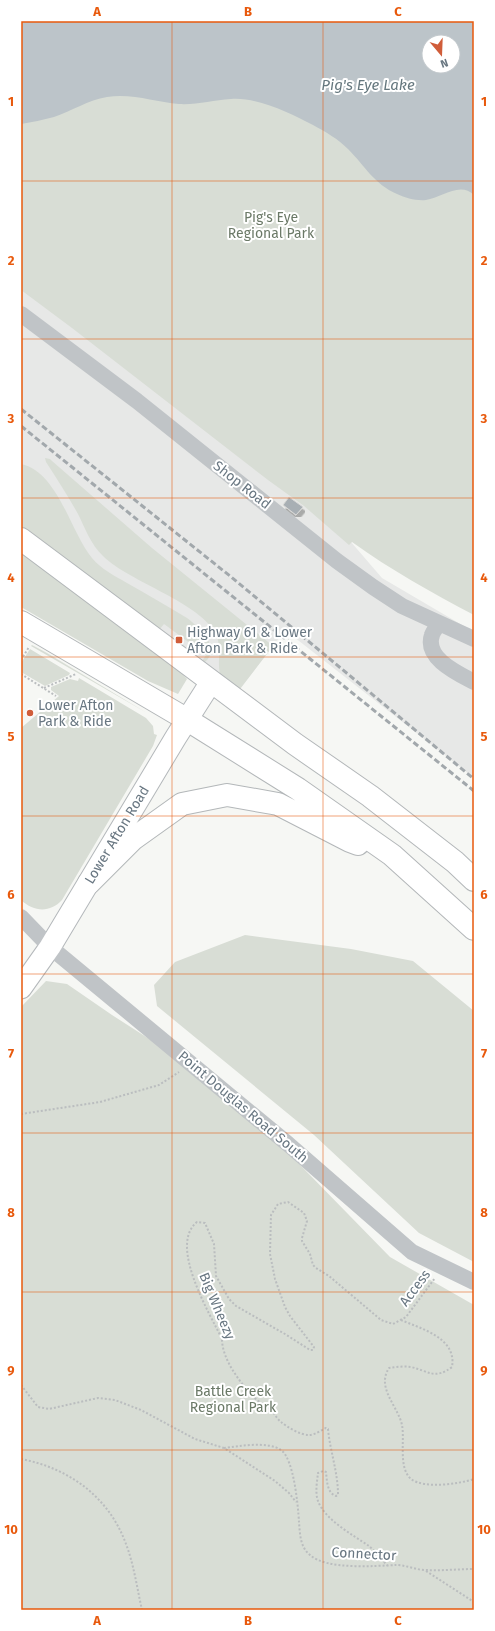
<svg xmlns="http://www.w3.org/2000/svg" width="495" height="1631" viewBox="0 0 495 1631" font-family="'Fira Sans',sans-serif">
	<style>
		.built { fill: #e7e8e7 }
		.green { fill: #d8ddd5; fill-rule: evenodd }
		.water { fill: #bcc4c9; fill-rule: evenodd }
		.building { fill: #a8afb4; stroke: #d8d8d6; filter: url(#shadow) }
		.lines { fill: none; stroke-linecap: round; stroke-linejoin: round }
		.major-casing { stroke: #b4b8bb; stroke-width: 23 }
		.highway-casing { stroke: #b3b7b9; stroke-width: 24 }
		.path { stroke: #babdbf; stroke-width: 2; stroke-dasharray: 2 2; stroke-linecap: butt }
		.minor { stroke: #c0c4c7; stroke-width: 16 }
		.major { stroke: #fff; stroke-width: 21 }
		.highway { stroke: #fff; stroke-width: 22 }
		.rail { stroke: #a2a8ac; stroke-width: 3; stroke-dasharray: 6 3; stroke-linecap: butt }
		.grid { fill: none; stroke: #e8590c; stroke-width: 1; stroke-opacity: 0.55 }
		.poi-dot { fill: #d05d3a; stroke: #fff; stroke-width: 1.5 }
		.labels { text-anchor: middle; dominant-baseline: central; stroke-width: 4; stroke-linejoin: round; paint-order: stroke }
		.park-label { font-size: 14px; fill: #6b7967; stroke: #fff }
		.street-label { font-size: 14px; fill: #697782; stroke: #fff }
		.poi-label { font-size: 14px; fill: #697782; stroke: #fff; text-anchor: start }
		.water-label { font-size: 15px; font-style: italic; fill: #65777e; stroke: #fff }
		.neatline { fill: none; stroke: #e8590c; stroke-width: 1.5 }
		.grid-label { font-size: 13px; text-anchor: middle; font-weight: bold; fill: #e8590c }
	</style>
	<defs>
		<filter id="shadow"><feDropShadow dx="2.5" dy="4.5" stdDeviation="0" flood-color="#0004"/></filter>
	</defs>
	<rect width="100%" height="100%" fill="#f6f7f4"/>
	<path class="built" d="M21 286 351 542 382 578 474 632V778L285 630 240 689 133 612 21 526Z"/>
	<path class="green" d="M21 21H474V615C432 593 391 570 352 542L349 545 304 506 268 480 72 328 21 290ZM429 42H453V66H429Z
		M45 458 50 459 52 461 152 548 273 646 240 689 220 674C217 661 222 647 216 635 202 603 129 582 103 556 91 545 85 528 78 514 68 496 57 479 46 462Z
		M21 464C58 472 70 531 92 558 101 569 115 576 127 583 147 594 167 606 187 618 199 627 222 648 205 662L202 661 206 655 164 624 159 630 21 526Z
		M21 551 176 667 187 679 178 694 148 681 21 607Z
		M32 645 47 653 147 713 31 646Z
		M30 649 70 673 69 675 45 686 21 672V663Z
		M79 678 146 718 153 726 154 734 157 735 153 746 62 900C50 913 34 912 21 900V728L59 696 51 690V687L70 679 78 681Z
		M245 935 351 949 413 961 474 1011V1262L419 1233 314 1135 157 1006 154 985 175 962Z
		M46 981 67 984 112 1015 224 1087 390 1257 474 1305V1610H21V1007Z"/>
	<path class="water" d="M21 21H474V195C460 181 441 198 426 200 416 201 406 198 397 194 374 184 365 166 348 149 338 139 326 132 313 125 290 113 258 97 231 99 213 100 197 105 179 104 155 102 132 93 107 97 88 100 72 111 54 117 43 120 32 122 21 124ZM429 42H453V66H429Z"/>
	<path class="building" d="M289 497 303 507 296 515 283 505Z"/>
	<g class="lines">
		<g class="major-casing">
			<path id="major" d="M21 988 50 947 176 737 211 682"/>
		</g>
		<g class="highway-casing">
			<path id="highway" d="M21 539 295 744 370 796 455 862 474 880
				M21 622 186 719 298 789 392 855 474 929
				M89 883 133 839 182 804 227 795 278 804 350 841 358 844"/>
		</g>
		<path class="path" d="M21 660 29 647
			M21 674 56 696
			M44 688 76 674
			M21 1114 100 1102 159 1085 179 1072
			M401 1320C422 1329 457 1338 452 1367 435 1380 428 1371 411 1367 404 1366 396 1367 389 1368 376 1388 398 1406 402 1425 405 1440 398 1468 411 1479 424 1489 459 1484 474 1479
			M21 1385 38 1407 49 1409 98 1398 115 1400 141 1410 195 1439 224 1448 275 1481 289 1493 296 1502
			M224 1448C239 1446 268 1441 281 1450 294 1459 298 1506 299 1522 300 1534 300 1547 310 1555 326 1570 375 1566 396 1565 406 1565 416 1570 426 1570 441 1571 458 1569 474 1569
			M21 1459C69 1468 109 1497 126 1544 134 1565 137 1588 142 1610
			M388 1566C382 1560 376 1552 369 1546 353 1535 325 1520 318 1501 315 1493 317 1482 318 1473L323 1471 326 1472C327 1481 327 1493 336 1496L338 1495C338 1472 330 1451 328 1429L326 1428C321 1430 315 1435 309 1435 300 1435 287 1427 281 1422 277 1419 275 1414 271 1410 266 1405 259 1403 254 1397 240 1383 222 1359 222 1339 210 1314 168 1245 197 1222L205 1223 214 1244 216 1276 229 1299 236 1306 285 1334 310 1350H313L314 1347 290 1316 285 1307 275 1279 270 1254 271 1215 278 1204 288 1202 304 1213 307 1221 302 1238V1241L310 1254 313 1265 316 1268 329 1276 381 1320 393 1324 406 1317 435 1278
			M426 1571 474 1602"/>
		<path class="minor" d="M21 314 137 401 337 561 373 587 402 606 474 639
			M439 624C437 627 433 631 432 635 424 658 457 673 474 682
			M21 917 50 947 288 1144 412 1252 474 1282"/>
		<use href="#major" class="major"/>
		<use href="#highway" class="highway"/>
		<path class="rail" d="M21 409 230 576 474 779
			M21 426 474 791"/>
	</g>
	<path class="grid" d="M172 21V1610M323 21V1610M21 181H474M21 339H474M21 498H474M21 657H474M21 816H474M21 974H474M21 1133H474M21 1292H474M21 1450H474"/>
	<g class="poi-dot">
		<rect x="175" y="636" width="8" height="8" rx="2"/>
		<circle cx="30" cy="713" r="4"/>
	</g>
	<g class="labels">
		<g class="park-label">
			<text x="271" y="217">Pig's Eye<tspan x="271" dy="16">Regional Park</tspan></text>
			<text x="233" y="1391">Battle Creek<tspan x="233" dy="16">Regional Park</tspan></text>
		</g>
		<g class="street-label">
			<text transform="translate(242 485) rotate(38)">Shop Road</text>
			<text transform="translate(117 835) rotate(-59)">Lower Afton Road</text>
			<text transform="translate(243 1107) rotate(40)">Point Douglas Road South</text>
			<text transform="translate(415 1288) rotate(-53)">Access</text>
			<text transform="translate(217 1306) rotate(67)">Big Wheezy</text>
			<text transform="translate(364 1554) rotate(3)">Connector</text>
		</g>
		<g class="poi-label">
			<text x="187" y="632">Highway 61 &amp; Lower<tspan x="187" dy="16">Afton Park &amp; Ride</tspan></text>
			<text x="38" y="705">Lower Afton<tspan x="38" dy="16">Park &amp; Ride</tspan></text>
		</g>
		<g class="water-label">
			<text x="368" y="85">Pig's Eye Lake</text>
		</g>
	</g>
	<rect width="495" height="1631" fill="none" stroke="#ffffff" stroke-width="44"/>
	<g transform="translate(441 54) rotate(161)"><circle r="19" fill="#ffffff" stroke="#c3c9cd"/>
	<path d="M0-3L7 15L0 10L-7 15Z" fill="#d05d3a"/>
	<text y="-6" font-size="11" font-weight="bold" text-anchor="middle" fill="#697782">N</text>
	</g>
	<rect x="22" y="22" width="451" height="1587" class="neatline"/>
	<g class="grid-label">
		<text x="97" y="16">A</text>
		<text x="248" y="16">B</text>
		<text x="398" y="16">C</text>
		<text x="11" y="106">1</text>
		<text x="484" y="106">1</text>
		<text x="11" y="265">2</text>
		<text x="484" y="265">2</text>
		<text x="11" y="423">3</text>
		<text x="484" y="423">3</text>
		<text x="11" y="582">4</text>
		<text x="484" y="582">4</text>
		<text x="11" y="741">5</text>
		<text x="484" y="741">5</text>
		<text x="11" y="899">6</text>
		<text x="484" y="899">6</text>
		<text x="11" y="1058">7</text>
		<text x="484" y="1058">7</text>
		<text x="11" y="1217">8</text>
		<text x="484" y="1217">8</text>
		<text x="11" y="1375">9</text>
		<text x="484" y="1375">9</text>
		<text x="11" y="1534">10</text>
		<text x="484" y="1534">10</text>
		<text x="97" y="1625">A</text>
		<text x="248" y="1625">B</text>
		<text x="398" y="1625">C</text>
	</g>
</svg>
